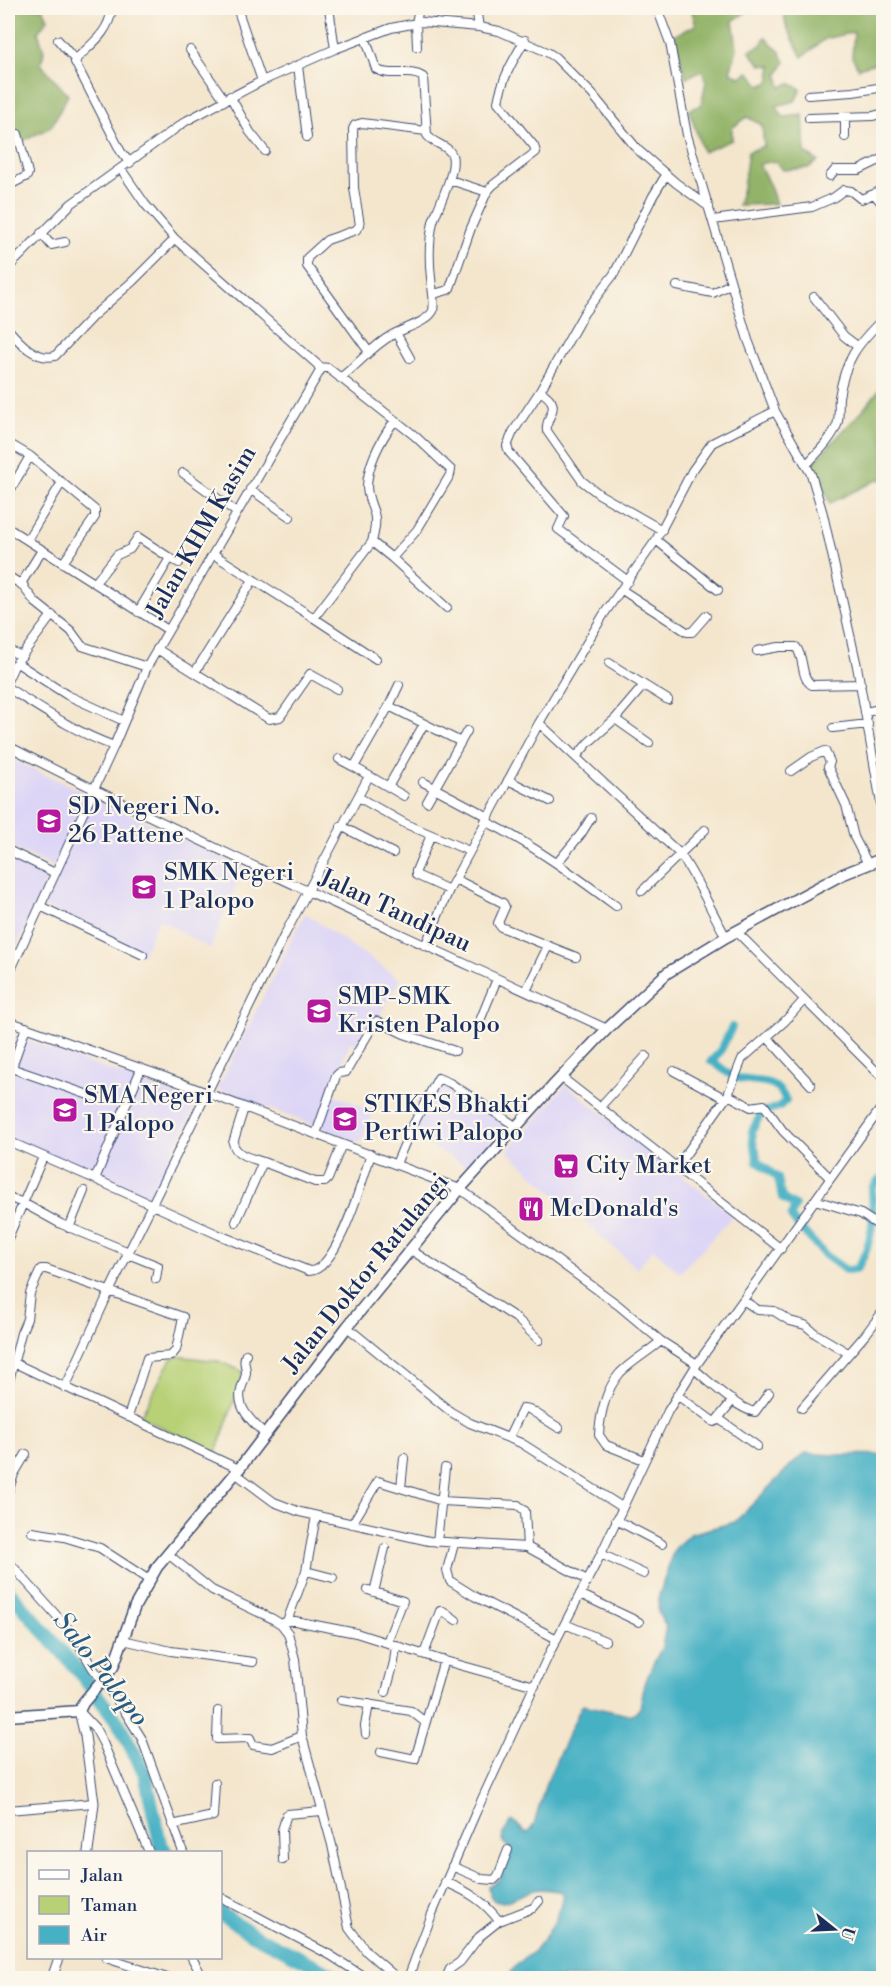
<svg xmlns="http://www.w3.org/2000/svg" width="891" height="1986" viewBox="0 0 891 1986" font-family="'Libre Bodoni',serif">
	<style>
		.built { fill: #ddd5f6 }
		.green { fill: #b8d177; stroke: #6a806a; stroke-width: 1.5 }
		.forest { fill: #92b368; stroke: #567163; stroke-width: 1.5 }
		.water { fill: #46b1c4; stroke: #307091; stroke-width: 1.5 }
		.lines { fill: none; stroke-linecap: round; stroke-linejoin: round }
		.canal { stroke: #46b1c4; stroke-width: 8 }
		.river { stroke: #46b1c4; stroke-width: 14 }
		.minor-casing { stroke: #3c4a6f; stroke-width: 10 }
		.major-casing { stroke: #3c4a6f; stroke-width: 11 }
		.highway-casing { stroke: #3c4a6f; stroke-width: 13 }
		.minor { stroke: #fff; stroke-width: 8 }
		.major { stroke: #fff; stroke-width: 9 }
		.highway { stroke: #fff; stroke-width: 10 }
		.labels { text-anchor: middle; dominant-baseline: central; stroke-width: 4.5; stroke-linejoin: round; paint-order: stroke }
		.street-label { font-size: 24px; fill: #1b2f5e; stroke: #fbf7ec }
		.poi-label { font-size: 24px; fill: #1b2f5e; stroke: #fbf7ec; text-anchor: start }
		.water-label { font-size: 26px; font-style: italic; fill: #2a5c82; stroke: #fbf7ec }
	</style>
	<rect width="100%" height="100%" fill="#fbf7ec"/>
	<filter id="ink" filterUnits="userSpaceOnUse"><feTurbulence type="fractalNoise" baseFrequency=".0167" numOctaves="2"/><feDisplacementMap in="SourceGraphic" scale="12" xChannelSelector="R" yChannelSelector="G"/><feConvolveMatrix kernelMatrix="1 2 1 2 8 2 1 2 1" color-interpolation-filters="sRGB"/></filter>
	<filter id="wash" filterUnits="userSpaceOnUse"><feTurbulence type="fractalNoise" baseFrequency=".008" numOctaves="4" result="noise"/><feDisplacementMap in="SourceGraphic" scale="24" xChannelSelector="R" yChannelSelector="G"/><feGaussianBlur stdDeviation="1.35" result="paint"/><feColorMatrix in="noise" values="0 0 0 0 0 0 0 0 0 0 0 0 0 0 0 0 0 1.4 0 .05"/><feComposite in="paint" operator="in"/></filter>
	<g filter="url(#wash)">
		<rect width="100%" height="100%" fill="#f4e6cd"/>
		<path class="built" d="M8 758 86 793 54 867 8 846Z
			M92 797 244 867 210 949 159 919 142 955 43 906Z
			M8 854 50 873 8 965Z
			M305 913 401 980 361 1046 351 1041 329 1093 374 1111 361 1143 217 1089Z
			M8 1033 197 1103 149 1202 8 1139Z
			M440 1077 507 1121 470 1168 409 1134Z
			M566 1085 733 1216 680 1273 653 1249 637 1269 507 1151Z"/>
		<path class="green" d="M176 1356 218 1361 244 1372 216 1453 140 1417 171 1359Z"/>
		<path class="forest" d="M8 8H43L48 19 38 32 44 51 41 64 68 95 51 127 8 148Z
			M691 8H752L733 21 737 49 730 72 741 77 749 72 761 86 769 82 772 66 761 65 749 51 761 45 765 37 780 52 785 62 778 75 781 87 790 83 801 89 795 101 776 106 783 117 803 115 805 153 818 161 808 168 783 170 775 161 759 164 770 186 776 204 738 205 743 188 748 152 764 146 762 125 747 117 732 128V140L703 152 689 110 701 105 706 82 702 70 686 78 673 36 696 25Z
			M783 8H883V61L858 68 852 56 854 32 825 39 802 57 786 25Z
			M883 385V481L881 478 830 503 811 465 861 412Z"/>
		<path class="water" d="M807 1453C833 1457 858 1453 883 1455V1978H508C518 1958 524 1962 537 1948 547 1936 566 1907 562 1892 553 1890 543 1888 533 1890 519 1893 491 1918 488 1886L499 1880 511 1850 503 1842 504 1833 511 1822 514 1821 524 1832 528 1833 534 1825 546 1783 581 1707 584 1705 628 1715 635 1713 640 1708 644 1687 651 1668 662 1647 666 1626 658 1612 659 1596 671 1558 676 1547 690 1534 735 1522 795 1461Z"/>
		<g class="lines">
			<path class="canal" d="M732 1027 720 1052 711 1061C720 1065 725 1073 735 1077 757 1085 772 1074 786 1100L779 1107 762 1112 752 1131 753 1142 756 1151 757 1161 778 1178 782 1198 795 1206 791 1216 792 1219 826 1256 846 1270 857 1269C873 1242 874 1220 872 1188L884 1175"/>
			<path class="river" d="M8 1590 77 1669 119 1724 145 1774 160 1843 166 1852
				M220 1913 254 1935 340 1978"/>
		</g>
	</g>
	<g filter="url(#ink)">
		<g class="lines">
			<g class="minor-casing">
				<path id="minor" d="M112 8C109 32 94 42 76 59L75 62 121 152 130 163
					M237 8 262 81
					M329 8 335 49
					M476 8 479 27
					M657 8 670 43 687 135 748 340 775 411 811 474 823 514 857 666 884 821
					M58 40 76 61
					M417 47 416 23 419 8
					M190 50 224 99
					M298 66 307 137
					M808 95 853 92 884 87
					M230 96 250 132 265 151
					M845 117V137
					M809 118 873 116 884 113
					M830 176 835 170H859L884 158
					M450 180 487 192
					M8 186 27 176 28 173 18 134
					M874 194 884 206
					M713 220 812 207 833 198 844 190 851 191 861 199 874 194 884 188
					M41 233 51 245 65 242
					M8 268 71 204 186 121 262 81 335 49 391 28 422 22 479 27 499 31 547 52 555 57 592 94 638 150 676 183 709 207
					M677 286 713 293 730 284
					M434 294 448 290 450 288 471 228 487 192 493 185 536 152 534 146 498 102C502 79 513 60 525 40
					M814 297 844 336 857 346
					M8 329C19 342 36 361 55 356L93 316 133 281 175 239
					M396 333 410 358
					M369 352 307 266V258L327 240 356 230 360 225 354 188 353 129 355 125 362 123 426 131
					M340 378C358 365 372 346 392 335 404 328 426 323 433 311 435 300 432 289 431 278 429 260 429 241 433 222 438 206 457 171 452 155 448 145 433 144 427 135L423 77C409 68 390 78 376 69L365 37
					M540 391C566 407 544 415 547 431L582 481 599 494 662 530
					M8 443 30 456
					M806 465C817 453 831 440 837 425 840 417 838 405 839 397 845 360 857 344 884 318
					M183 473 236 512
					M250 489 290 517
					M8 494 30 456 95 510V517L63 563
					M8 528 168 630
					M27 540 62 482
					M656 540 718 590
					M372 542C374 533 377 522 374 513 371 504 367 496 367 486 368 462 382 438 395 420
					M42 550 22 582 25 589 35 602 71 631 82 646 147 667
					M213 554 314 618 372 542 392 558 417 530 450 475 451 470 415 436 328 368 320 367
					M392 558 447 608
					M8 576 22 585
					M628 581 558 529 564 516 509 452 507 446 513 432 540 391 584 313 614 274 653 196 666 175
					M95 583 117 555 130 549 138 537 170 558
					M622 590 687 632H692L706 616
					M138 612 170 558 179 563
					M314 618 376 659
					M157 649 269 719 280 717 310 674 337 689
					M8 650 22 656
					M757 651 779 647H796C805 658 800 678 812 685L861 684
					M17 663 67 695 124 721
					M195 672 253 580
					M8 679 14 666 52 615
					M644 685 668 700
					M8 688C43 710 75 732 114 746
					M389 706 399 685
					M866 712 884 708
					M615 719 649 743
					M539 723 680 854C698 880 710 909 726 937
					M833 728 868 724
					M8 746C204 846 406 936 607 1029
					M576 757 588 743 615 719 644 685 609 663
					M339 759 354 767
					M791 771 811 757 825 751 830 762 828 767 846 805 854 837 868 864
					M508 780 550 801
					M423 782 487 816
					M388 787 424 724
					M404 796 354 767 389 706 461 742
					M358 797 406 824 469 851
					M427 802 467 731
					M485 821C532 844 574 875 616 906
					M341 826 393 853
					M431 835 416 871V875L449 890
					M8 850 55 873
					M557 863 581 834 591 818
					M455 879 503 903 505 907 498 923 501 927 576 957
					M642 891 705 830
					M40 906 143 955
					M736 931 884 1079
					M425 946 449 890 539 723 604 614 656 540 692 471 712 443 775 411
					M8 976 114 746 147 667 320 371 318 365 175 239 145 204 121 169
					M526 991 548 946
					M8 1021 165 1077 460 1189 618 1305 661 1341
					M479 1023 497 979
					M26 1027 13 1064 14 1069 100 1099
					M767 1037 811 1085
					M141 1069 95 1179 219 1235 309 1271C337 1272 363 1178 371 1154
					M674 1071 726 1099
					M561 1077 781 1249
					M728 1095 751 1107 764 1105 783 1131 830 1178
					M600 1107 646 1056
					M244 1108 233 1143C236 1156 252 1158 263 1162
					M316 1134 336 1076 339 1073 346 1072 375 1022 377 1021 404 1034 455 1051
					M8 1141 95 1179
					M396 1164 411 1129 438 1078 450 1083 517 1127
					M676 1168 728 1095 742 1059 785 1021 804 1000
					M8 1197 23 1203 61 1224 129 1252
					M815 1200 861 1214 884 1229
					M236 1222 263 1162 315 1182H325L328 1179 342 1144
					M69 1228 84 1191
					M8 1238 43 1157
					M411 1250 516 1318 539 1340
					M128 1254 158 1266 156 1279
					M743 1300 758 1310 774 1311 790 1321 805 1325 816 1334 848 1353
					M347 1327 451 1412 470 1423 521 1443 622 1507
					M246 1354C242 1362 246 1364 246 1372 246 1378 242 1384 241 1390 236 1408 253 1423 265 1434
					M8 1360 239 1469
					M694 1369C709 1381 737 1409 755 1412L769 1393
					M8 1385 21 1333 27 1319 30 1293 41 1269H46L183 1317 176 1350 171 1356 147 1358 128 1417
					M65 1388 109 1292 285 934 369 776
					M677 1395 714 1422 716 1421 733 1400
					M802 1408 866 1334 884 1310
					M719 1419 757 1446
					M8 1425V1432
					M509 1437 523 1408 529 1409 559 1428
					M644 1460 606 1445 599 1435C600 1414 606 1389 620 1373 632 1361 648 1352 661 1341L697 1364
					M235 1473 274 1502 300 1512 429 1541 527 1547 525 1511 518 1505 442 1501 378 1481 352 1524
					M401 1488 404 1458
					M8 1492 14 1474 26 1454
					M316 1516 306 1571 333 1578
					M616 1520 662 1544
					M32 1532 64 1537 100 1548 149 1580
					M437 1542 445 1468
					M454 1544 447 1570 450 1581 474 1596 557 1639
					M527 1547 587 1580
					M168 1554 212 1590 271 1618 281 1624 288 1633 295 1659 302 1736 332 1845 349 1928 367 1952 397 1978
					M601 1554 644 1574
					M8 1561 72 1633 92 1667 122 1707 142 1739 183 1852
					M368 1590 403 1601 387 1642
					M374 1592 385 1548
					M580 1594 639 1622
					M287 1621 306 1571
					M281 1624 287 1621H295L356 1633 438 1659 535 1686
					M565 1624 605 1641
					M123 1640 171 1651 253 1662
					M424 1654 440 1611H443L456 1620
					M386 1692 394 1662 396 1645
					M341 1700 411 1711 425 1722
					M79 1711 95 1728 103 1743 149 1852
					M218 1711 217 1739 250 1738 253 1745 272 1748 302 1736
					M366 1734 365 1726 369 1704
					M381 1752 415 1759 444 1660
					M8 1810 94 1803
					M172 1825 213 1816 215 1783
					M283 1860 282 1830 287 1814 322 1811
					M452 1866 482 1879 494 1880 498 1876 508 1850
					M445 1882C468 1891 485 1902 499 1921L533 1908 539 1901
					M220 1897 330 1955 366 1978
					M106 1958 167 1978
					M192 1958 203 1978
					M408 1978 432 1914 476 1812 550 1652 601 1554 668 1411 697 1364 884 1104
					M446 1978 450 1969 460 1962 479 1937 499 1921"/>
			</g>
			<g class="major-casing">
				<path id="major" d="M79 1711 85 1736 94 1803 88 1852
					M52 1978 59 1958"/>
			</g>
			<g class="highway-casing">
				<path id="highway" d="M8 1716 79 1711 83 1703 113 1667 135 1606 157 1567 239 1469 347 1327 460 1189 552 1087 607 1029 667 973 726 937 841 875 884 858"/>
			</g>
			<use href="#minor" class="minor"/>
			<use href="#major" class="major"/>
			<use href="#highway" class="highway"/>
		</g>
	</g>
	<defs>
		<g id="school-square" transform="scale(1.35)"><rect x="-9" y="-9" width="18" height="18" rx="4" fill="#b5179e" stroke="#fbf7ec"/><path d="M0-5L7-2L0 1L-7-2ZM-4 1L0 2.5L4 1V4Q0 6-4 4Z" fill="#fff"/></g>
		<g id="supermarket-square" transform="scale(1.35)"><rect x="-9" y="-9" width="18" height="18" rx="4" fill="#b5179e" stroke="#fbf7ec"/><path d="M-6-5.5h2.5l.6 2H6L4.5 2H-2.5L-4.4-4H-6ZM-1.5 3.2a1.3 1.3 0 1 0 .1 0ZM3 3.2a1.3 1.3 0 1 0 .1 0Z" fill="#fff"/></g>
		<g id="restaurant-square" transform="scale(1.35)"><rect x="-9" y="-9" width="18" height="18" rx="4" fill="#b5179e" stroke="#fbf7ec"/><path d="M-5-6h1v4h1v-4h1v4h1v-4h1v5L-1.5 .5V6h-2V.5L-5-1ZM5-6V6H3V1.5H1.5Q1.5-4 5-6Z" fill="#fff"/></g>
	</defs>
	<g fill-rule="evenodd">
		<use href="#school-square" x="49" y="821"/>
		<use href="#school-square" x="144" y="887"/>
		<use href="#school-square" x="319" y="1011"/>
		<use href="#school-square" x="65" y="1110"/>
		<use href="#school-square" x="345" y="1119"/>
		<use href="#supermarket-square" x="566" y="1166"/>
		<use href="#restaurant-square" x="531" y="1209"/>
	</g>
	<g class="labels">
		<g class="street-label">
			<text transform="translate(202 532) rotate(-60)">Jalan KHM Kasim</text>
			<text transform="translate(395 911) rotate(25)">Jalan Tandipau</text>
			<text transform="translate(366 1273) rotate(-51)">Jalan Doktor Ratulangi</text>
		</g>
		<g class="poi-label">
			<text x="68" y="807">SD Negeri No.<tspan x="68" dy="28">26 Pattene</tspan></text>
			<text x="164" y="873">SMK Negeri<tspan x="164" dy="28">1 Palopo</tspan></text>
			<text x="338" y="997">SMP-SMK<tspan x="338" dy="28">Kristen Palopo</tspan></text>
			<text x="84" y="1096">SMA Negeri<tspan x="84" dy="28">1 Palopo</tspan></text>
			<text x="364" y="1105">STIKES Bhakti<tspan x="364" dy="28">Pertiwi Palopo</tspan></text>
			<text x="586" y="1166">City Market</text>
			<text x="550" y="1209">McDonald's</text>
		</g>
		<g class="water-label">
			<text transform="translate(101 1669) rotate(52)">Salo Palopo</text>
		</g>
	</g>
	<rect width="891" height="1986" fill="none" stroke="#fbf7ec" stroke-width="30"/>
	<rect x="27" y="1851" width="195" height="108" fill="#fbf7ec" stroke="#a1a7b3" stroke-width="1.5"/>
	<rect x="39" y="1870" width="30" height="9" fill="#ffffff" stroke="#a1a7b3" stroke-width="1.5"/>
	<text x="81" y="1881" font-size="18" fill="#1b2f5e">Jalan</text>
	<rect x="39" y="1896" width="30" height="18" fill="#b8d177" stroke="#a1a7b3" stroke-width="1.5"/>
	<text x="81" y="1911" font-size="18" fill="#1b2f5e">Taman</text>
	<rect x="39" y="1926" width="30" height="18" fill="#46b1c4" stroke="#a1a7b3" stroke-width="1.5"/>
	<text x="81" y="1941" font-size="18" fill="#1b2f5e">Air</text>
	<g transform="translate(834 1929) rotate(108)" stroke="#fbf7ec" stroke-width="4.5" paint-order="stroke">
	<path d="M0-4.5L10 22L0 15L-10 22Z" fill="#1b2f5e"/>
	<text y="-9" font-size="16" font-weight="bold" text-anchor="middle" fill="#1b2f5e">U</text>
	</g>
</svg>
